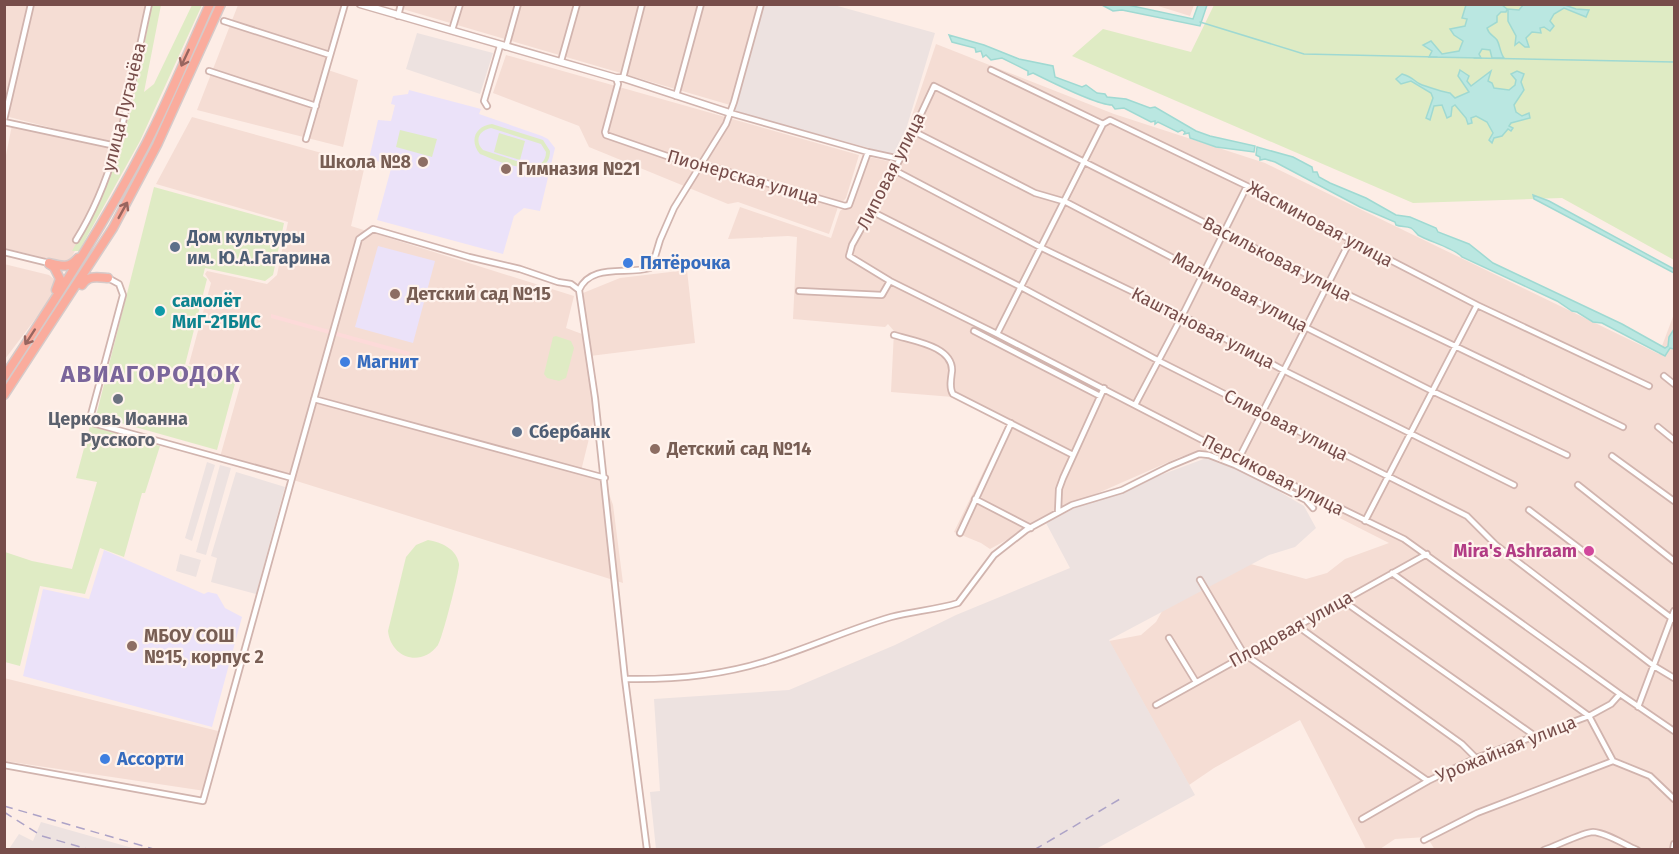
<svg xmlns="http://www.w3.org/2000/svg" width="1679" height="854" viewBox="0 0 1679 854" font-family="'Fira Sans',sans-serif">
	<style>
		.residential { fill: #f5ddd4 }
		.commercial { fill: #fddad9 }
		.industrial { fill: #ede2e0 }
		.education { fill: #ebe2f9 }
		.green { fill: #dfebc4; fill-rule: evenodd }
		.water { fill: #bae7e1; stroke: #9fd9d2; stroke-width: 1.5 }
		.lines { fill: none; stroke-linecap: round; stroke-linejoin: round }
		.stream { stroke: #9fd9d2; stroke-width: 1.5 }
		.minor-casing { stroke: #d1b4ae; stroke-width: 8 }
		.tertiary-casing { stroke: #d1b4ae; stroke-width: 9 }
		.trunk-casing { stroke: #d6cac9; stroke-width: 11 }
		.minor { stroke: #fff; stroke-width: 4.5 }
		.tertiary { stroke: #fff; stroke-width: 6 }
		.trunk { stroke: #faac9d; stroke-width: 8 }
		.rail { stroke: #ada3c7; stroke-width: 1.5; stroke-dasharray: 9 6; stroke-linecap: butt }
		.oneway { stroke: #98655f }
		.education-dot { fill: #8d6e63; stroke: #fff3ed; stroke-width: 2 }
		.service-dot { fill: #5c6f8a; stroke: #fff3ed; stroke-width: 2 }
		.shop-dot { fill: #3f7fe0; stroke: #fff3ed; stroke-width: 2 }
		.culture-dot { fill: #0f9aa8; stroke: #fff3ed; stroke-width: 2 }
		.worship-dot { fill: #6b7280; stroke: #fff3ed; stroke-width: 2 }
		.hotel-dot { fill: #d1479c; stroke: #fff3ed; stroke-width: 2 }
		.labels { text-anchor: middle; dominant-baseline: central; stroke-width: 4.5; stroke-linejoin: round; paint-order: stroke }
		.street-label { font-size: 18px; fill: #774d4a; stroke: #fff3ed }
		.education-label { font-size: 18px; font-weight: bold; fill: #785e54; stroke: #fff3ed; text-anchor: start }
		.service-label { font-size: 18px; font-weight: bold; fill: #4e5e75; stroke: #fff3ed; text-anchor: start }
		.shop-label { font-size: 18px; font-weight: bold; fill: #366cbe; stroke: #fff3ed; text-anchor: start }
		.culture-label { font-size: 18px; font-weight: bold; fill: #0d838f; stroke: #fff3ed; text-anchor: start }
		.worship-label { font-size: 18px; font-weight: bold; fill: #5b616d; stroke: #fff3ed }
		.hotel-label { font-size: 18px; font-weight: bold; fill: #b23c85; stroke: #fff3ed; text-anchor: end }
		.district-label { font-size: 24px; font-weight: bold; letter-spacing: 1.5px; fill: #7a659b; stroke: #fff3ed }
	</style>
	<rect width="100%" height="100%" fill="#fdede6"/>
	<path class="residential" d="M340 4 344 6 328 70 358 80 343 147 197 110 238 5Z
		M4 5H152L115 144 5 116Z
		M389 5H758L730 105Z
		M1155 5 1194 4V5L1190 16Z
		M936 44 1114 114 1265 163 1659 354 1674 314V849L1435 850 1427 837 1395 839 1380 849H1366L1300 720 1214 768 1189 785 1109 641 1141 635 1156 622 1170 597 1243 562 1306 579 1327 573 1345 559 1389 543 1217 456 1201 451 1180 457 1073 504 990 549 981 543 954 532 1006 425 953 397 891 392 894 331 888 324 885 327 793 319 797 237 788 236 728 239 740 207 831 238 840 211 847 205 865 156 896 163Z
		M506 55 859 155 846 198 838 207 829 234 738 202 728 204 589 147 579 126 493 93Z
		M192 117 365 165 351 226 574 296 566 328 582 334 597 406 581 471 603 477 613 505 623 583 220 457 242 379 189 364 211 283 205 274 207 271 267 284 277 275 288 222 156 184Z
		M12 125 120 148 110 185 68 264 5 248V160Z
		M4 264 49 275 61 285 5 359Z
		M687 270 695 343 590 356 583 293 620 278Z
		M4 678 218 731 205 791 5 761Z"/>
	<path class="commercial" d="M271 314 410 352 409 356 271 318Z"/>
	<path class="industrial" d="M764 5H834L935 33 898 156 734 111Z
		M417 33 493 53 480 94 406 69Z
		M1209 457 1259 480 1304 506 1316 528 1295 547 1269 555 1109 640 1195 795 1096 849H656L650 792 660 791 654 699 789 690 895 645 956 615 1070 568 1046 523 1083 504Z
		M207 462 215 465 192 541 185 538Z
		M220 465 231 468 206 555 196 552Z
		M236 472 285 487 256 594 211 582 217 558 211 556Z
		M180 554 201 560 196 577 176 571Z
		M41 822 136 849H9L19 834 33 841Z"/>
	<path class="education" d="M409 90 481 109 479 114 542 136 548 139 555 148 540 211 524 208 514 216 503 254 377 220 392 165 369 159 378 120 391 121 395 105 391 104 393 96 408 94Z
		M378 246 435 261 413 343 355 327Z
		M104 550 204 594 208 592 217 594 225 608 242 617 212 727 23 676 43 589 89 599Z"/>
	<path class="green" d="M152 5H161L144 92 154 84 192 5H202L140 141 79 251H72C85 227 100 202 110 176 131 122 141 62 152 5Z
		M1214 5H1674V260L1562 198 1413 203 1072 56 1103 29 1191 52Z
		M492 124 543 140 550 151C550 184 497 161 480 154 469 141 475 126 492 124ZM491 128 541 144 546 152C546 161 540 166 532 166L483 150C474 141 479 130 491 128Z
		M400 130 437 139 432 157 396 147Z
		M499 133 525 141 520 160 494 152Z
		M154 187 284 223 273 275 265 281 205 268 203 276 207 279 185 365 236 380 217 450 96 416Z
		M556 336 571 341 574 348 566 378 559 381 547 378 544 374 553 337Z
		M90 426 160 446 145 493H142L124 557 100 548 85 594 40 586 20 666 5 662V552L32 561 72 569 97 482 76 478Z
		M428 540C441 542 457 549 459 564 460 570 442 640 438 645 421 668 391 658 388 631L406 557 416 545Z"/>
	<path class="water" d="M1102 5H1128L1193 19 1198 5H1207L1200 26 1122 10 1113 11Z
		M1466 5H1502L1507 9 1506 12H1501L1497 16V22L1487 28C1489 35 1493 35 1497 40 1500 45 1500 53 1504 58H1492L1490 50 1482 49 1479 54 1481 58 1429 57 1432 51 1423 45 1431 41 1442 54 1459 51 1463 41 1454 35 1450 29 1465 26 1467 19 1462 18Z
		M1523 5H1565L1576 9 1589 10 1586 17 1564 8 1554 14 1550 21 1554 26 1550 31 1544 27 1540 28 1541 33 1532 32 1526 38 1529 47H1525L1519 42 1515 45 1516 36 1508 21V9L1519 10Z
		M949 35 984 45 1019 59 1053 66 1055 77 1082 87 1086 85 1097 93 1105 94 1107 97 1126 99 1150 108 1155 107 1196 131 1210 136 1255 146 1254 152 1216 147 1190 138 1189 133 1184 134 1185 132 1182 130 1178 132 1158 122 1155 124V121L1151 122 1124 108 1115 109 1112 105C1098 105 1047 80 1033 73L1028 75V71L1002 58 991 60 986 55 983 57 981 51 976 52 975 48 952 42Z
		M1460 70 1469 76 1467 81 1471 86 1491 71 1488 81 1492 83 1494 88 1509 90 1515 85 1516 80 1511 74 1517 71 1524 74 1521 82 1524 90 1514 105 1516 112 1522 116 1529 113 1530 118 1511 123 1509 126 1513 128 1511 131 1508 129 1502 136 1494 138 1492 143 1489 140 1493 133 1487 122 1476 116 1471 118 1472 123 1468 124 1466 118 1455 105 1452 107 1451 116 1447 118 1442 105 1434 106 1430 120 1426 118 1433 98 1431 93 1411 81 1401 84 1396 79 1402 74C1415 78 1412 80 1420 84 1424 86 1447 93 1450 93L1455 98 1469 92 1458 76Z
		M1257 147 1293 157 1312 167 1313 172H1317L1319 177 1330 183 1366 198 1396 215 1410 217 1436 228 1438 232 1469 244 1493 263 1622 324 1665 348 1668 346 1669 337 1674 329V349L1670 348 1665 356 1602 323 1593 322 1577 312 1572 311 1557 301 1462 257C1456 249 1428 241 1418 235 1416 233 1414 230 1411 228 1406 226 1401 227 1396 225L1395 222 1360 207 1275 162 1265 159 1260 160V157L1256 155Z
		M1533 195 1549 201 1674 269V273L1538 201 1534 199Z"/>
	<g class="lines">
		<path class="stream" d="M1200 22 1304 54 1437 57
			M1474 58 1674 62"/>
		<g class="minor-casing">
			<path id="minor" d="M398 16 401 4
				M224 21 330 55
				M452 30 460 4
				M506 47 518 4
				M561 61 577 4
				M991 70 1103 124 1110 120 1247 186 1477 305 1649 386
				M209 71 316 106
				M616 78 618 84 605 132 606 135 690 164H701L845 206 849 205 868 152
				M623 78 642 4
				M676 96 701 4
				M487 106 484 101 500 46
				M730 113 868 152 900 159
				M4 120 31 4
				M4 122 116 146
				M913 131 1035 193 1066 202 1307 328 1432 391 1567 455
				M306 139 345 4
				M894 170 1042 248 1183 316 1285 371 1514 485
				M871 211 1021 287 1159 361 1467 516 1496 545 1654 666 1674 678
				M76 240C120 170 131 83 149 4
				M4 252 49 263
				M108 278 119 284 123 295 89 422 292 478 359 239 373 229 469 257 520 269 558 282 571 284 579 290 595 398 625 679 647 850
				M579 290C591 263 626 275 650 268L654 260 660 240 674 208 726 124 734 102 761 4
				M799 291 882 295 890 281
				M974 331 1100 396
				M997 334 1103 124
				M894 335C913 341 953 346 952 371 951 379 949 388 953 394L1073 455
				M1664 376 1674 384
				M314 399 605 478
				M1135 405 1181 318 1247 186
				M1623 427 1328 285 934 86 900 159 852 245 849 256 890 281 997 334 1239 459 1404 539 1620 694 1674 731
				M1658 427 1674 440
				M1612 456 1674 501
				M1238 460 1350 241
				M1578 485 1674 561
				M975 499 1031 528
				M1529 510 1674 620
				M1058 512 1059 489 1063 478 1104 388
				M1365 521 1477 305
				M960 533 1011 423
				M1392 573 1589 716 1613 761
				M1200 580 1244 654 1428 781
				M1342 600 1535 736
				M1296 625 1462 744 1476 758
				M1169 638 1196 682
				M625 679C674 680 724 675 770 660 811 647 850 629 891 617 913 611 936 610 958 603L994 555 1026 530 1072 505 1122 490 1170 466 1199 454 1209 455 1235 465 1306 500 1313 508
				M1156 705 1427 554
				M1638 707 1674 611
				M4 765 203 801 292 478
				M1362 819 1428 781 1476 758 1589 716 1611 704 1620 694
				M1424 840 1477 813 1613 761 1650 776 1674 799
				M1544 850C1556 846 1584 832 1593 832 1607 833 1623 844 1637 850
				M1673 850 1674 844"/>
		</g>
		<g class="tertiary-casing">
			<path id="tertiary" d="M360 4 616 78H623L730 113"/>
		</g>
		<g class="trunk-casing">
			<path id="trunk" d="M49 263C61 266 69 269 78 258
				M49 264 54 267 60 279 56 290
				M82 285C88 275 97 277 108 278
				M4 377C55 300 105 223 147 142 170 97 189 50 210 4
				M4 395 113 228 157 145 221 4"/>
		</g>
		<use href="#minor" class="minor"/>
		<use href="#tertiary" class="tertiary"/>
		<use href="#trunk" class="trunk"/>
		<path class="rail" d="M4 806 157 850
			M4 812 42 836 91 850
			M1034 850 1120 799"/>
	</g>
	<defs><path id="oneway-shaft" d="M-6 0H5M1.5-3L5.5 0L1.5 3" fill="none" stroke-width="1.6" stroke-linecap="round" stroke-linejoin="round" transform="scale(1.5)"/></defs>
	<g class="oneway">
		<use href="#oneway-shaft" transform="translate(185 58) rotate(115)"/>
		<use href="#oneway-shaft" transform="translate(123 210) rotate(-61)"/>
		<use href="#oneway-shaft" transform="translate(30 337) rotate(123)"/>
	</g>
	<g class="education-dot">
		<circle cx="423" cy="162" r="6"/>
		<circle cx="506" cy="169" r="6"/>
		<circle cx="395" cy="294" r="6"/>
		<circle cx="655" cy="449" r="6"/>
		<circle cx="132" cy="646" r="6"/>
	</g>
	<g class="service-dot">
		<circle cx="175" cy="247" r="6"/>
		<circle cx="517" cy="432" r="6"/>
	</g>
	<g class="shop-dot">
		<circle cx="628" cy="263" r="6"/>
		<circle cx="345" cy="362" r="6"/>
		<circle cx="105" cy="759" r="6"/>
	</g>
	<circle class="culture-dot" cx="160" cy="311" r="6"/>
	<circle class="worship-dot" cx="118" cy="399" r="6"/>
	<circle class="hotel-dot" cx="1589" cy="551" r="6"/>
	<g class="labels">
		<g class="street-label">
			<text transform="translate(124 107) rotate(-76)">улица Пугачёва</text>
			<text transform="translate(891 171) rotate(-63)">Липовая улица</text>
			<text transform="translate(743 177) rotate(16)">Пионерская улица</text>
			<text transform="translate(1320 224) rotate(28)">Жасминовая улица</text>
			<text transform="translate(1277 259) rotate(27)">Васильковая улица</text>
			<text transform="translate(1240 292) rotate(28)">Малиновая улица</text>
			<text transform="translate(1203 328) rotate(27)">Каштановая улица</text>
			<text transform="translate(1286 425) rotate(27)">Сливовая улица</text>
			<text transform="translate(1273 475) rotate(27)">Персиковая улица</text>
			<text transform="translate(1291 629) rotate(-29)">Плодовая улица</text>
			<text transform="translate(1506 749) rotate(-22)">Урожайная улица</text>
		</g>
		<g class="education-label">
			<text x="411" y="162" text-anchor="end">Школа №8</text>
			<text x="518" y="169">Гимназия №21</text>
			<text x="407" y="294">Детский сад №15</text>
			<text x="667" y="449">Детский сад №14</text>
			<text x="144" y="636">МБОУ СОШ<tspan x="144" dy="21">№15, корпус 2</tspan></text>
		</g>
		<g class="service-label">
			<text x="187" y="237">Дом культуры<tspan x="187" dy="21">им. Ю.А.Гагарина</tspan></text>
			<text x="529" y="432">Сбербанк</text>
		</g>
		<g class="shop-label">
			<text x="640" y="263">Пятёрочка</text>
			<text x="357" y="362">Магнит</text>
			<text x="117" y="759">Ассорти</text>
		</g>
		<g class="culture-label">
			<text x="172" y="301">самолёт<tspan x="172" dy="21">МиГ-21БИС</tspan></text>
		</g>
		<g class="worship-label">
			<text x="118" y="419">Церковь Иоанна<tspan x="118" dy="21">Русского</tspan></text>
		</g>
		<g class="hotel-label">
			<text x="1577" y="551">Mira's Ashraam</text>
		</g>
		<g class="district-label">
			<text x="151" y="374">АВИАГОРОДОК</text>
		</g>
	</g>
	<rect width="1679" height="854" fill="none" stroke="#774d4a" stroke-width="12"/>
</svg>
